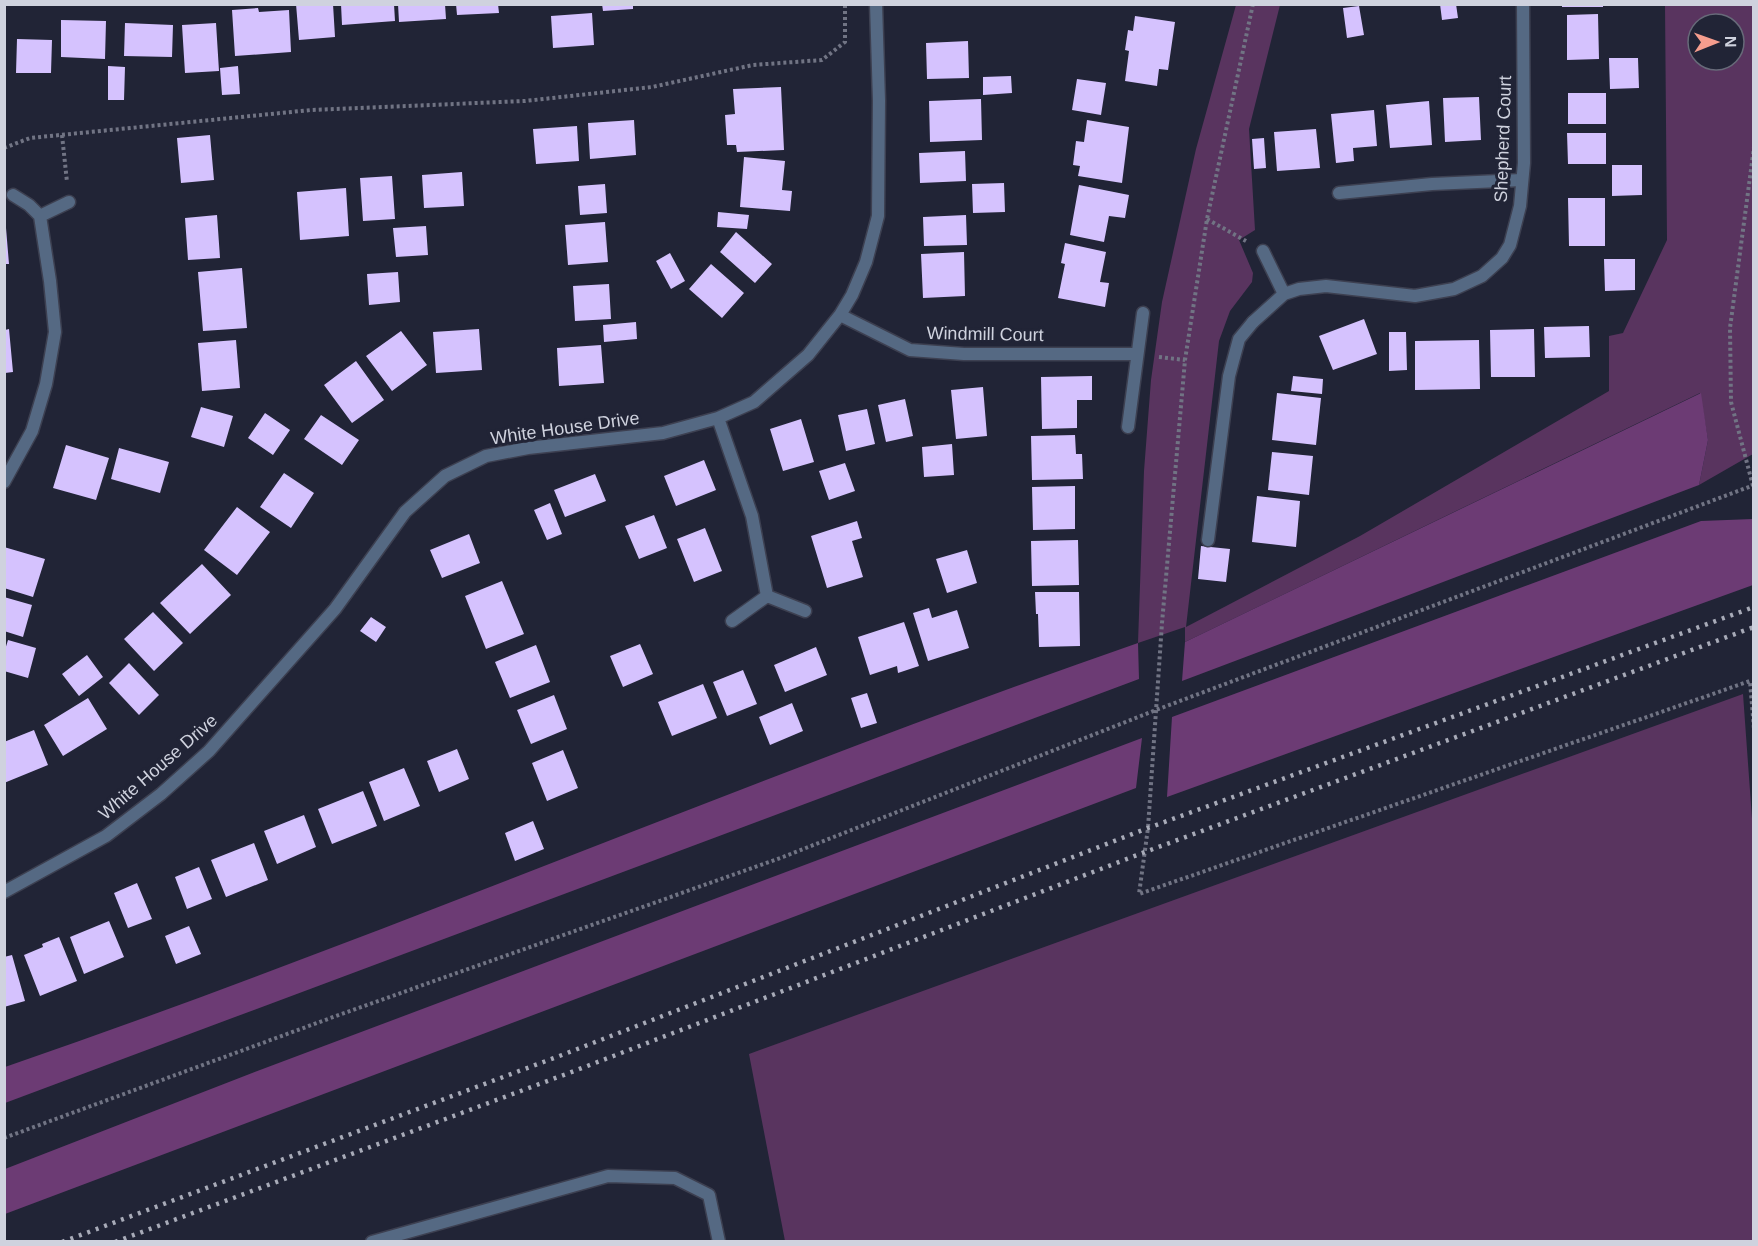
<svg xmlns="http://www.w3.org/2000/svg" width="1758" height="1246" viewBox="0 0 1758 1246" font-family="Helvetica,sans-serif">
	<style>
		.green { fill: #59345f; fill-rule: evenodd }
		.forest { fill: #6c3b74 }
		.building { fill: #d5c2fe }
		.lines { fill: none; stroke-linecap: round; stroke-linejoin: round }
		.service-casing { stroke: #3d4051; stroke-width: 15 }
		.minor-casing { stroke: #3d4051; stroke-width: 15 }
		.path { stroke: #717484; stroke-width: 4; stroke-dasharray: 3 3; stroke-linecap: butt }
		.service { stroke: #556983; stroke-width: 12 }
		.minor { stroke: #556983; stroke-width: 12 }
		.rail { stroke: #a8abb8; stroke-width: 4.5; stroke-dasharray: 3 6; stroke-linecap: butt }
		.labels { text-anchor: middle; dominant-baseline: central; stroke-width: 6; stroke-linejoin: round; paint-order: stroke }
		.street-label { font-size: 18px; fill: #cfd2de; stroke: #212436 }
	</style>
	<rect width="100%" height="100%" fill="#212436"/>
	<path class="green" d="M1236 5H1280L1249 129 1255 230 1239 240 1253 273 1252 282 1230 311 1219 341 1186 627 1360 536 1609 391V336L1623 333 1667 240 1665 5H1753V454L1699 485 1708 440 1700 393 1185 642V627L1138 643 1144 471 1151 380 1162 302 1196 149ZM1698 24H1734V60H1698Z
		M1743 694 1754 846 1753 1241H785L749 1054Z"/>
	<path class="forest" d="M1701 393 1708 440 1699 485 1182 681 1185 642Z
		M1753 519V585L1167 797 1172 717 1701 521Z
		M1138 643 1139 679 5 1103V1067C386 936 757 775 1138 643Z
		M1142 738 1136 788 5 1214V1169L247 1075Z"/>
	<path class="building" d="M296 4H333L335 37 299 40Z
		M341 4H394L395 21 342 25Z
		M398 4H445L446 19 399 22Z
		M456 4H498L499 13 457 15Z
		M602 4H633V9L603 11Z
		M1440 4H1456L1458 18 1442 20Z
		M1562 4H1603V7H1562Z
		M1359 6 1364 35 1347 38 1343 8Z
		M258 8 259 12 289 10 291 52 235 56 232 10Z
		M592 13 594 45 553 48 551 16Z
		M1598 14 1599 59 1567 60V15Z
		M1135 16 1175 22 1168 70 1159 69 1157 86 1125 81 1129 51 1125 50 1128 30 1133 31Z
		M61 20 106 21 105 59 61 57Z
		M125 23 173 25 172 57 124 56Z
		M216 23 219 71 185 73 182 25Z
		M17 39 52 40 51 73H16Z
		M968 41 969 78 927 79 926 43Z
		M1609 58H1638L1639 88 1610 89Z
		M108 66 125 67 124 100H108Z
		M238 66 240 94 222 95 220 68Z
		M1011 76 1012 93 983 95V77Z
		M1077 79 1106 83 1101 115 1072 110Z
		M781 87 784 150 737 152 736 145H727L725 115 735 114 733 89Z
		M1568 93H1606V124H1568Z
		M1479 97 1481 140 1445 142 1443 98Z
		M981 99 982 140 930 142 929 101Z
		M1429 101 1432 145 1390 148 1386 105Z
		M1374 110 1377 146 1353 148 1354 161 1336 163 1331 114Z
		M634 120 636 155 590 159 588 123Z
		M1087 120 1129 127 1122 183 1078 176 1080 166 1073 165 1076 141 1084 142Z
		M577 126 579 161 536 164 533 129Z
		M1316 129 1320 168 1277 171 1274 132Z
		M1567 133H1606V164H1568Z
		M210 135 214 180 181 183 177 138Z
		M1264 138 1266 168 1254 169 1252 139Z
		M965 151 966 181 920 183 919 153Z
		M744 157 785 161 782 190 792 191 790 211 740 207Z
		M1612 165H1642V195L1612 196Z
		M462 172 464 206 424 208 422 175Z
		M392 176 395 219 363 221 360 178Z
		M1004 183 1005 212 973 213 972 184Z
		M605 184 607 213 580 215 578 186Z
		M1079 185 1129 195 1125 218 1109 216 1104 242 1070 235Z
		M346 188 349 236 300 240 297 192Z
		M1568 198H1605V246H1569Z
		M718 212 749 215 747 229 717 227Z
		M217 215 220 258 188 260 185 218Z
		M966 215 967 245 924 246 923 217Z
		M605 222 608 262 568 265 565 225Z
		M426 226 428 255 396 257 393 228Z
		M4 228H6L9 264H4Z
		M736 232 772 264 755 283 720 252Z
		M1065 243 1106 252 1100 282 1109 283 1105 307 1058 298 1065 264 1061 263Z
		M964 252 965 296 923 298 921 254Z
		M670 253 685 281 671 289 656 261Z
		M1604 259H1635V290L1605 291Z
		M711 264 744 293 722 318 689 289Z
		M242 268 247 328 203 331 198 272Z
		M398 272 400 302 369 305 367 274Z
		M609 284 611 319 575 321 573 286Z
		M1364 319 1377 354 1333 370 1319 336Z
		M636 322 637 339 604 342 603 325Z
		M1589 326 1590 357 1545 358 1544 327Z
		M9 329 13 372 5 373V330Z
		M479 329 482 370 436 373 433 332Z
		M1534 329 1535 377H1491L1490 330Z
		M401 331 427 365 392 391 366 356Z
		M1389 332H1406L1407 370 1389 371Z
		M236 340 240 388 202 391 198 343Z
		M1479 340 1480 389 1415 390V341Z
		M601 345 604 383 559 386 557 348Z
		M356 361 384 400 352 423 324 385Z
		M1092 376V400H1077V428L1042 429 1041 377Z
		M1293 376 1323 379 1322 394 1291 391Z
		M983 387 987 436 956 439 951 390Z
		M1277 393 1321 398 1316 445 1272 440Z
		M905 399 913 436 886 442 878 405Z
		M201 407 233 416 224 447 191 437Z
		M867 409 875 444 846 451 838 415Z
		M265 413 290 430 273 455 248 438Z
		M321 415 359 440 342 465 304 439Z
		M801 419 814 462 783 471 770 429Z
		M1075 435 1076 454H1082L1083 479 1032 480 1031 436Z
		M952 444 954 475 924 477 922 447Z
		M66 445 109 458 96 500 53 488Z
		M119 448 169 462 160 493 111 479Z
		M1272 452 1313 456 1309 495 1268 490Z
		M704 460 716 490 676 506 664 476Z
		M845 463 855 491 829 500 819 471Z
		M284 473 314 493 291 528 260 507Z
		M595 474 606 501 565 517 554 490Z
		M1075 486V529L1033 530 1032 487Z
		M1257 496 1300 501 1296 547 1252 542Z
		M550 503 562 534 547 540 534 510Z
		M237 507 270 532 237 575 204 550Z
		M654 515 667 548 639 559 625 526Z
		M857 521 862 538 852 541 863 577 827 588 811 536Z
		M705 528 722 571 694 582 677 539Z
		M469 534 480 563 442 578 430 550Z
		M1078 540 1079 585 1032 586 1031 541Z
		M1201 546 1230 549 1226 582 1198 579Z
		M4 547 45 559 33 597 4 588Z
		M967 550 977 583 947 593 936 559Z
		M202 564 231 595 190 634 160 603Z
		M502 581 524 634 486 649 465 596Z
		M1035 592H1079L1080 646 1039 647 1038 614H1036Z
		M4 597 32 605 23 637 4 631Z
		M929 608 932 618 957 610 969 648 928 661 913 613Z
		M153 612 183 643 154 671 124 639Z
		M371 617 386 627 376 642 360 631Z
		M904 622 919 666 898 673 897 666 870 675 858 637Z
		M8 640 36 648 28 678 4 671V653Z
		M640 644 653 674 623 687 610 656Z
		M536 645 550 682 510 698 495 662Z
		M816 647 827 675 785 692 774 665Z
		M87 655 103 677 79 696 62 674Z
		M129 663 159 695 139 715 109 683Z
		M743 670 757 704 727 716 713 682Z
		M703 684 717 718 672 736 658 702Z
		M867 693 877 723 861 728 851 698Z
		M554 695 567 729 531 744 517 710Z
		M88 698 107 729 63 756 44 725Z
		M792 703 803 731 770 745 759 717Z
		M34 730 48 765 4 783V742Z
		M457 749 469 779 439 792 427 761Z
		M563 750 578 788 547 801 532 763Z
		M404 768 420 806 384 821 369 782Z
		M363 791 377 826 332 844 318 809Z
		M304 815 316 847 277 864 264 831Z
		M533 821 544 849 515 861 505 833Z
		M254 843 268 880 226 897 211 860Z
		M199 867 212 899 187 909 175 877Z
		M137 883 152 919 128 928 114 893Z
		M109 921 124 957 84 974 70 937Z
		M189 926 201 954 176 964 165 936Z
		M59 937 77 981 40 996 24 955 43 947 42 944Z
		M12 955 25 1001 4 1007V957Z"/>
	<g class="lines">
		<g class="service-casing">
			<path id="service" d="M1339 193 1432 184 1522 180
				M13 195 29 205 40 216 69 202
				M4 482 32 431 46 384 55 332 50 281 40 216
				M1208 540 1229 376 1239 339 1253 322
				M372 1242 608 1176 675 1178 709 1195 719 1242"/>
		</g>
		<g class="minor-casing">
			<path id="minor" d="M1263 251 1284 294
				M840 315 910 350 964 354H1137
				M1253 322 1284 294 1299 289 1326 286 1415 296 1454 289 1482 276 1502 258 1510 245 1520 206 1524 163 1523 4
				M718 418 752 516 767 596
				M1128 427 1143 313
				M732 621 767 596 805 611
				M4 892 106 836 161 794 209 751 335 609 405 512 445 476 486 456 528 448 663 433 718 418 754 402 808 355 840 315 852 295 866 262 878 216 879 101 876 4"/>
		</g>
		<path class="path" d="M1253 4 1207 219 1185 360 1162 623 1148 828 1139 894 1750 681 1754 729
			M62 135 67 182
			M4 148 30 138 311 110 525 101 652 87 753 65 822 60 845 42V4
			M1207 219 1246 241
			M1159 357 1185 360
			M1753 486 1731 402 1730 328 1754 147
			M4 1138 336 1016 783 857 1156 710 1754 485"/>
		<use href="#service" class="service"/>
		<use href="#minor" class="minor"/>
		<path class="rail" d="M62 1242 562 1055 1148 828 1754 607
			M115 1242 569 1073 1145 852 1754 627"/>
	</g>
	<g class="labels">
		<g class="street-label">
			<text transform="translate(1503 139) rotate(-88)">Shepherd Court</text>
			<text transform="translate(985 334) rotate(1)">Windmill Court</text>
			<text transform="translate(565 428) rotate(-8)">White House Drive</text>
			<text transform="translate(158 767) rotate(-41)">White House Drive</text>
		</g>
	</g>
	<rect width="1758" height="1246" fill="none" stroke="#cfd2de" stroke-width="12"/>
	<g transform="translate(1716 42) rotate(89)"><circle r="28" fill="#212436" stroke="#676a79" stroke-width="1.5"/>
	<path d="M0-4.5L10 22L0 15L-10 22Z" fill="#f59d8e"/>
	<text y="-9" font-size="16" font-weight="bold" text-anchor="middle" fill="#cfd2de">N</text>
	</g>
</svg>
